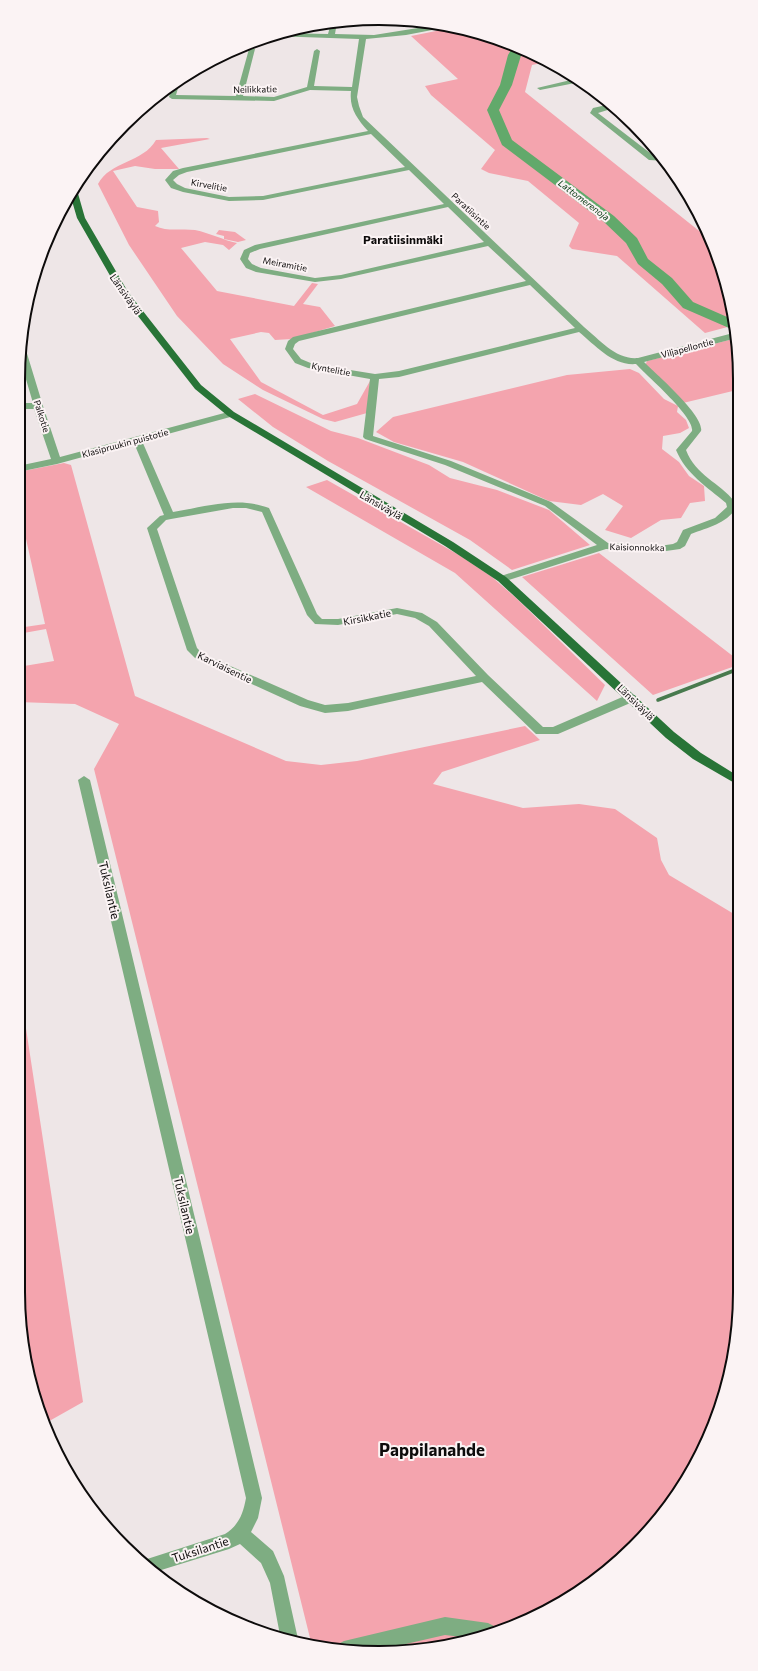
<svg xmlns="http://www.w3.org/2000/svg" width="758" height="1671" viewBox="0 0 758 1671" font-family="Commissioner,sans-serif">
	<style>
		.green { fill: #f4a4ae }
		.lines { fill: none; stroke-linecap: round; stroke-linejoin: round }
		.stream { stroke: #487a4e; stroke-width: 3.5 }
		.river { fill: #62a96b; fill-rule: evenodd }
		.minor { fill: #7ead82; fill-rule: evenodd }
		.major { fill: #287437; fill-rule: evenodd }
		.labels { text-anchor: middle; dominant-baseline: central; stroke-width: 4; stroke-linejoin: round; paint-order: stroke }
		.far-street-label { font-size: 9px; fill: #0d0b0b; stroke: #fbf3f4 }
		.far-water-label { font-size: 9px; font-style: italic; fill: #00360d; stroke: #fbf3f4 }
		.street-label { font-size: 10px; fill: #0d0b0b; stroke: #fbf3f4 }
		.far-district-label { font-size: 12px; font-weight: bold; fill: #0d0b0b; stroke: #fbf3f4 }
		.near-street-label { font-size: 12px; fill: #0d0b0b; stroke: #fbf3f4 }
		.near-district-label { font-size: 17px; font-weight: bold; fill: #0d0b0b; stroke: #fbf3f4 }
		.rim { fill: none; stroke: #0d0b0b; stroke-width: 2 }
	</style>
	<rect width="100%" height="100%" fill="#eee6e7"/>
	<path class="green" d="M456 27 517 45 546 62 532 65 525 92 713 242 735 325 705 333 617 256 572 249 569 246 579 223 528 181 489 173 481 169 495 150 431 95 425 86 458 79 411 36Z
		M207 138 210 139 161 148 179 169H155L135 166 113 171 137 207 158 211 159 222 155 226C168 232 181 228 195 230 210 233 223 240 237 243L229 250 223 245 205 242 181 248 217 291 294 306 312 283 318 284 303 304 320 307 335 326 292 339 275 340 269 333 261 332 230 339 261 382 323 415 357 404 370 381 367 413 335 422 323 419 263 390 223 364 177 316 129 245 98 184C110 161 143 163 156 140Z
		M219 230 235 232 246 240 238 242 224 239V236L216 234Z
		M737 338V390L683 403 645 366 647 361Z
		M630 369 639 373 664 399 678 406 677 412 686 420 689 428 680 433 663 436 662 449 679 462 689 476 704 486 705 501 690 503 681 518 661 520 631 538 605 530 623 506 603 494 581 505 549 501 463 462 394 442 376 432 393 417 567 375Z
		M255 394 331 431 358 438 429 465 450 478 497 490 549 510 590 545 512 570 470 540 328 461 273 427 238 399Z
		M64 463 71 465 135 696 286 761 321 765 357 761 525 726 540 740 442 772 433 784 523 808 579 804 615 809 657 838 661 860 669 875 739 917 740 1292 733 1362 713 1430 650 1530 559 1605 449 1646 379 1653 312 1646 94 769 119 724 75 704 18 702V667L54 661 46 629 18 634V628L45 624 18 503V472Z
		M327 480 459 555 492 577 516 598 605 685 597 701 455 573 306 487Z
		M599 553 738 660V665L653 695 522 577Z
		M18 976 83 1402 44 1424 37 1408 18 1292Z"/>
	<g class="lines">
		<path class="stream" d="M658 700 738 669"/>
		<path class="river" d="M514 45 523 49 512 85 499 110 512 140 614 216 637 238 648 259 672 278 693 302 734 320 736 329 729 328 683 308 662 284 638 264 626 243 604 222 502 145 487 110 500 85 508 55Z"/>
		<path class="minor" d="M337 22 335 34 374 35 443 24 453 26 406 35 366 39 357 97 359 106 363 117 584 327C600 340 616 360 638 358L737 332V338L644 362C655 373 705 416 701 431L686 450C696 476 719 482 735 502L737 507C726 524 709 527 691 534L685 546 680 549 659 552 606 549 506 581H498L497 579 498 577 597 545 545 506 445 465 365 439 363 437 370 379 308 368 295 363 285 349 288 341 293 337 526 281 488 246 341 279 315 282 256 272 246 268 240 259 244 250 255 245 444 204 409 170 263 200 229 201 183 192 171 188 165 180 173 171 183 168 368 131C357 119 349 108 351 91L310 90 274 101 172 99 169 97 173 83 181 78 176 95 236 96 249 49 252 47 255 49 243 96 274 97 307 87 314 51 317 49 320 51 314 86 352 87 359 39 272 36 281 33 328 34 331 23ZM371 134 405 167 263 196 229 197 185 188 177 184 173 180 179 175 187 172ZM448 207 484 242 341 275 315 278 261 268 252 264 248 259 250 253 260 249ZM530 285 575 328 399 371 375 374 313 364 301 359 293 349 295 344 299 341ZM579 332C596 346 613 366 636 364 646 375 695 417 692 431L676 450C686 474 707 487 726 503L727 507 715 518 683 530 677 542 673 544 659 546 608 543 551 502 451 461 373 436 379 379 399 377Z
			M575 79 580 82 540 90 537 88Z
			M611 104 614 108 598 113 654 156 663 157 666 161 649 160 590 113 593 108Z
			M21 344 25 347 43 406 60 457 228 412H234V416L142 441 173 512C205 507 238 496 269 508L317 614 322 619H338L397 608 422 613 437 622 488 675 543 727H553L627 695H635L637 698 635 701 558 734H536L482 682 348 711 325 713 300 706 195 658 187 650 147 528 160 516 164 515 134 443 57 464 18 472V466L51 459 34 409H18V403H33L20 359ZM233 508H246L262 512 307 615 315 624 338 625 397 614 415 618 429 626 476 676 348 703 325 705 308 700 203 654 197 648 157 529 166 520 171 519Z
			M84 776 90 780 262 1498 258 1518 251 1532 273 1551 284 1576 298 1639 297 1642 280 1635 270 1583 261 1563 240 1544 229 1549 158 1571 144 1560 225 1534C239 1525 243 1514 246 1498L78 780Z
			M445 1617 488 1623 494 1626 495 1629 470 1638 445 1635 371 1652 336 1649 338 1644 344 1641Z"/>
		<path class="major" d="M74 188 77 190 85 218 128 292 201 385 234 412 453 542 506 577 674 732 701 753 738 776V785L693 759 666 738 498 581 445 546 228 416 195 389 120 293 77 218 70 194Z"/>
	</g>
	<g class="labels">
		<g class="far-street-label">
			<text transform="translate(255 89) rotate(-1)">Neilikkatie</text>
			<text transform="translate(209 185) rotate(10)">Kirvelitie</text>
			<text transform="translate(471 211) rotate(43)">Paratiisintie</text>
			<text transform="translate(285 264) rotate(11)">Meiramitie</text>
			<text transform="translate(687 348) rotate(-15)">Viljapellontie</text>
			<text transform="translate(331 369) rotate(11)">Kyntelitie</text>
			<text transform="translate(42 416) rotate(72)">Palkotie</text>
			<text transform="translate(125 443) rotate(-15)">Klasipruukin puistotie</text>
			<text transform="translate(637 547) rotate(1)">Kaisionnokka</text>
		</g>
		<g class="far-water-label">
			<text transform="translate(584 200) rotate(37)">Lattomerenoja</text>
		</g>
		<g class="street-label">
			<text transform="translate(126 294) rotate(55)">Länsiväylä</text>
			<text transform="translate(381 505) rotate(30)">Länsiväylä</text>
			<text transform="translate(367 617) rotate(-11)">Kirsikkatie</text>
			<text transform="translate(225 667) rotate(26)">Karviaisentie</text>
			<text transform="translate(636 702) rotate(44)">Länsiväylä</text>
		</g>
		<g class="far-district-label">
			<text x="403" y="239">Paratiisinmäki</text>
		</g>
		<g class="near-street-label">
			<text transform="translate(110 890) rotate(77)">Tuksilantie</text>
			<text transform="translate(185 1205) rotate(77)">Tuksilantie</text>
			<text transform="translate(200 1549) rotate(-18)">Tuksilantie</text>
		</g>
		<g class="near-district-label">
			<text x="432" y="1449">Pappilanahde</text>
		</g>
	</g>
	<path d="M0 0H758V1671H0ZM379 25H379A354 354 0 0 1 733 379V1292A354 354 0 0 1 379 1646H379A354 354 0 0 1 25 1292V379A354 354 0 0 1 379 25Z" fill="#fbf3f4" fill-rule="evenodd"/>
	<path class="rim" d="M379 25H379A354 354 0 0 1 733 379V1292A354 354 0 0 1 379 1646H379A354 354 0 0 1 25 1292V379A354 354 0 0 1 379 25Z"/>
</svg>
